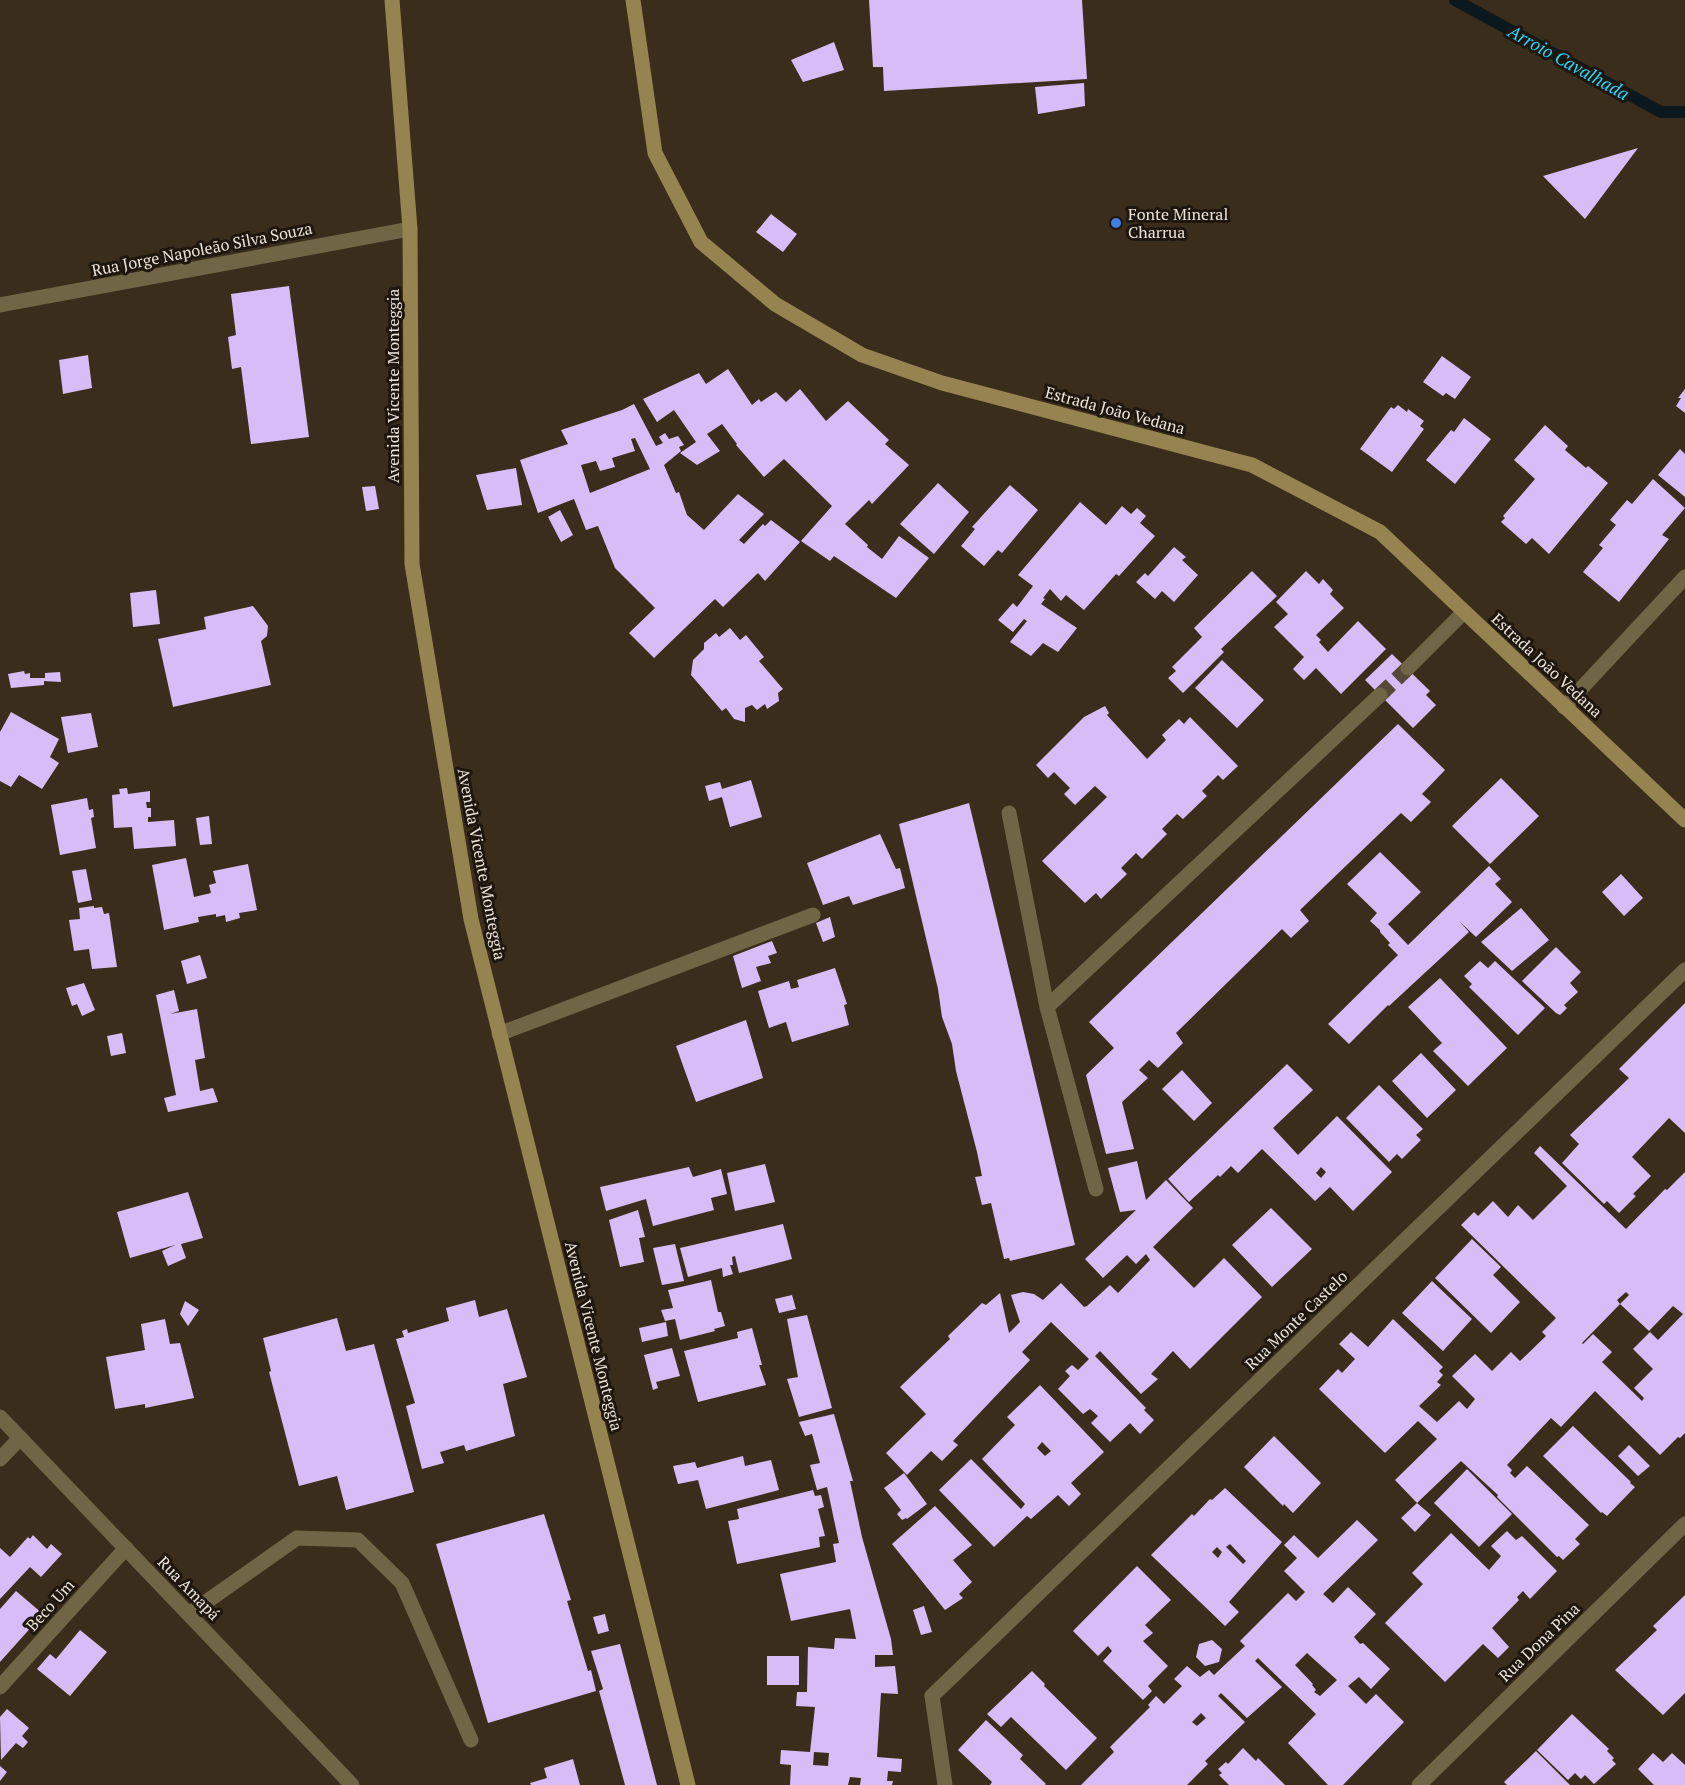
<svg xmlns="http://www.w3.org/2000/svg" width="1685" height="1785" viewBox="0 0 1685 1785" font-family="'PT Serif',serif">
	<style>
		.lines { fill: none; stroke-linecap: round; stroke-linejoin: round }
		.stream { stroke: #0b191e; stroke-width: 12 }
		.building { fill: #d8bcf8; fill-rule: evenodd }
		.street-tunnel { stroke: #564938; stroke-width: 15; stroke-dasharray: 15 8; stroke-linecap: butt }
		.lane { stroke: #706646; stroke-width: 15 }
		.street { stroke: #706646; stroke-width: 15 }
		.secondary { stroke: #958450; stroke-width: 15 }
		.shop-dot { fill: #3f7fe0; stroke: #1d170f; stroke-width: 2 }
		.labels { text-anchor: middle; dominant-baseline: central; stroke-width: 6; stroke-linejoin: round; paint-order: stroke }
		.poi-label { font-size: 16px; fill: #eee5da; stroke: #1d170f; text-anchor: start }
		.street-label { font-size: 16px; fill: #eee5da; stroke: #1d170f }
		.water-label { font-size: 18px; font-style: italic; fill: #27d4fa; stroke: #1d170f }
	</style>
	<rect width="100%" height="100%" fill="#3b2d1b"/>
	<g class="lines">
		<path class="stream" d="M1455 0 1661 112H1685"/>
	</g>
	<path class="building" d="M869 0H1082L1087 79 884 91 883 67H873Z
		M834 42 844 70 803 82 791 60Z
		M1084 83 1085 106 1038 114 1035 87Z
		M1638 148 1585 219 1543 176Z
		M771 214 797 234 783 252 756 232Z
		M289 286 309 437 251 444 241 367 232 369 228 337 236 335 231 294Z
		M88 355 92 388 63 394 59 360Z
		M1442 356 1471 377 1455 399 1446 393 1443 396 1423 382Z
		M728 369 752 405 759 399 761 402 776 392 786 402 800 389 826 421 848 401 889 440 885 444 909 465 872 504 869 500 845 524 868 545 867 547 882 559 899 536 929 558 896 598 834 556 830 561 801 541 832 506 784 459 764 477 736 445 737 444 722 424 707 434 720 451 697 465 680 453 696 442 674 410 657 422 643 399 699 373 706 384Z
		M1685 389V413L1676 406 1681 398H1678Z
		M634 404 656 446 663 443 659 437 665 433 669 439 678 436 684 445 679 447 681 451 664 465 676 493 679 492 687 515 704 530 738 494 764 514 739 540 744 544 763 524 765 526 771 520 800 542 765 581 758 573 723 607 715 599 654 658 629 633 655 608 615 568 598 526 586 530 574 499 538 513 520 460 568 444 561 430 622 410ZM635 438 650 469 590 493 581 465 596 461 600 471 615 467 612 458 635 451 631 439Z
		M1398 405 1407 412 1408 409 1424 421 1420 426 1424 429 1392 472 1360 449 1391 407 1394 409Z
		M1464 418 1491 439 1455 484 1426 460 1451 430 1454 432Z
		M1545 425 1568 446 1565 450 1586 468 1588 466 1608 483 1549 554 1532 538 1526 544 1501 522 1505 518 1503 516 1535 479 1514 460Z
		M1680 449 1685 454V497L1658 475Z
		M516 468 522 505 487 510 476 475Z
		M1653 479 1685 508 1662 535 1669 539 1619 602 1583 572 1603 548 1599 545 1616 525 1610 520 1627 500 1632 504Z
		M938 483 969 512 934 554 900 524Z
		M1010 485 1038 510 1002 553 998 550 984 566 961 546 975 529 972 527Z
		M375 486 379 509 366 511 362 487Z
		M1080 502 1106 525 1122 506 1131 514 1137 508 1146 516 1140 523 1155 536 1119 576 1116 574 1084 610 1066 595 1061 601 1050 589 1043 598 1045 599 1041 604 1077 628 1058 652 1043 643 1031 656 1010 642 1027 621 1024 619 1013 632 998 620 1013 603 1017 607 1033 586 1018 575Z
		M560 510 573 535 561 542 548 517Z
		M1174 547 1186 557 1182 560 1198 575 1174 602 1162 591 1155 599 1136 582 1145 573 1148 576Z
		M1252 571 1277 596 1221 649 1224 652 1183 693 1168 678 1176 671 1172 667 1202 637 1194 628Z
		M1306 571 1319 584 1323 579 1333 590 1330 594 1344 608 1316 635 1321 640 1319 642 1328 652 1358 621 1386 649 1341 694 1316 668 1304 680 1293 669 1304 657 1274 627 1288 614 1276 602Z
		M156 590 160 624 133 627 130 593Z
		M253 606 268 626 267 636 261 641 271 685 173 707 158 639 206 629 204 617Z
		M730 628 740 640 746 635 764 657 759 661 783 689 778 693 779 701 767 709 765 704 757 710 752 705 745 708V722L734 719 726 708 722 711 691 675 693 660 704 649V643L716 633 719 637Z
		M1392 654 1430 691 1426 695 1436 705 1413 728 1365 680Z
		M1222 660 1264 700 1237 728 1195 688Z
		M24 671 25 674 30 673V678H45V673L60 672 61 682 44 681V685L11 688 8 674Z
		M1105 706 1109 713 1107 715 1147 759 1166 740 1162 735 1179 719 1184 724 1190 717 1238 766 1223 780 1218 775 1202 791 1207 796 1183 819 1177 814 1162 829 1167 834 1142 859 1136 853 1121 868 1127 874 1101 899 1096 893 1085 903 1042 861 1107 797 1095 786 1075 805 1064 794 1070 788 1054 772 1048 778 1036 765 1084 717Z
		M11 712 59 739 50 757 59 763 42 789 19 775 11 787 0 781V732Z
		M91 713 98 747 68 753 61 717Z
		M1398 724 1445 770 1422 794 1431 802 1411 822 1401 813 1300 910 1309 921 1291 938 1282 929 1176 1033 1183 1043 1158 1068 1149 1060 1139 1070 1148 1078 1122 1102 1134 1149 1106 1154 1086 1075 1114 1048 1089 1022Z
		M1501 778 1539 816 1490 864 1452 826Z
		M751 780 762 817 730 827 722 797 709 801 705 786 720 782 722 789Z
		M127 788 128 794 150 791V802H146L147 808H151V817H148V822L174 820 176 846 134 849 132 827 114 828 112 795 120 794 119 789Z
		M87 798 89 810 93 809 94 817 91 818 96 848 60 855 51 805Z
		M969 803 1075 1245 1010 1261 1009 1258 1004 1259 991 1203 982 1205 975 1177 982 1176 977 1152 956 1071 952 1044 942 1017 938 989 899 824Z
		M209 816 212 844 200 845 196 818Z
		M880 834 896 869 900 868 905 888 853 905 849 896 823 905 807 863Z
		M1380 852 1421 892 1388 924 1408 945 1489 866 1501 879 1495 884 1512 902 1476 937 1459 921 1469 932 1389 1006 1388 1005 1349 1044 1328 1024 1398 955 1388 945 1390 943 1380 932V930L1370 921 1377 913 1347 884Z
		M186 858 194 897 211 893 209 885 216 883 213 871 248 864 257 910 239 913 240 918 226 922 225 915 216 917V914L198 917 199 922 164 930 152 865Z
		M86 869 92 900 78 903 72 871Z
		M1621 874 1643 898 1624 916 1602 892Z
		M94 906V908L102 907 104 914 109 913 117 967 92 969 89 949 74 951 69 920 80 919 79 908Z
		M1521 908 1549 940 1512 971 1481 942Z
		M830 917 835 937 823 942 816 923Z
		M772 941 777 953 768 956 771 963 756 967 761 981 742 988 733 956Z
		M1556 947 1581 972 1570 983 1578 992 1564 1005 1567 1008 1560 1015 1556 1013 1522 981Z
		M200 955 207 978 187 984 181 961Z
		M1480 961 1488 968 1495 961 1545 1008 1518 1035 1469 987 1472 984 1464 976Z
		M835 968 847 1004 844 1005 849 1025 792 1042 786 1022 769 1028 758 991 789 981 791 989 799 987 797 980Z
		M1440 978 1507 1048 1468 1086 1433 1051 1442 1043 1408 1007Z
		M84 983 95 1010 82 1016 77 1004 72 1006 66 988Z
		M174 990 179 1011 170 1014 197 1009 205 1058 195 1060 200 1091 213 1088 218 1102 168 1112 164 1098 176 1095 156 995Z
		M1685 1003V1133L1669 1118 1632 1157 1651 1176 1633 1194 1636 1196 1619 1213 1607 1201 1604 1204 1562 1163 1579 1144 1570 1135 1629 1078 1619 1069Z
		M746 1020 763 1078 696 1102 676 1046Z
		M122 1033 126 1053 111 1056 107 1036Z
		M1421 1053 1456 1090 1427 1118 1392 1081Z
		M1287 1064 1313 1090 1273 1128 1298 1155 1337 1116 1392 1172 1353 1211 1330 1187 1315 1201 1262 1149 1238 1173 1231 1166 1220 1177 1218 1175 1189 1202 1168 1179ZM1321 1167 1326 1172 1321 1178 1316 1173Z
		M1182 1070 1212 1103 1194 1121 1162 1089Z
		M1379 1085 1423 1129 1416 1135 1421 1140 1402 1159 1397 1154 1389 1162 1346 1118Z
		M1540 1146 1626 1229 1665 1189 1667 1190 1685 1172V1433L1680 1438 1678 1437 1660 1455 1595 1391 1561 1427 1551 1418 1507 1465 1512 1470 1510 1473 1515 1478 1527 1466 1589 1525 1575 1539 1580 1544 1563 1560 1559 1556 1557 1557 1497 1497 1498 1495 1461 1461 1417 1503 1395 1480 1437 1439 1418 1421 1385 1453 1319 1389 1338 1369 1342 1373 1355 1359 1339 1344 1351 1332 1368 1347 1393 1319 1443 1367 1439 1371 1443 1375 1437 1382 1441 1385 1419 1406 1437 1422 1459 1401 1467 1409 1475 1399 1452 1376 1475 1354 1492 1371 1511 1352 1520 1361 1546 1336 1542 1332 1556 1318 1461 1225 1474 1212 1478 1216 1493 1201 1508 1217 1518 1205 1533 1220 1567 1186 1534 1153ZM1626 1292 1629 1295 1620 1304 1617 1300ZM1620 1304 1649 1331 1673 1306 1683 1314 1658 1340 1650 1332 1633 1349 1653 1369 1634 1388 1644 1398 1642 1401 1602 1362 1612 1352 1593 1334 1583 1344 1582 1343Z
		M1137 1161 1146 1200 1166 1180 1193 1208 1153 1247 1194 1288 1224 1258 1262 1297 1190 1369 1173 1351 1151 1374 1158 1379 1141 1394 1100 1351 1095 1356 1146 1408 1144 1410 1154 1420 1140 1434 1130 1423 1110 1442 1091 1423 1098 1416 1090 1409 1083 1414 1058 1389 1070 1376 1065 1371 1072 1365 1078 1370 1089 1359 1051 1322 1022 1352 1030 1360 953 1441 958 1445 942 1461 931 1451 907 1475 886 1453 926 1414 900 1387 950 1339 948 1336 982 1303 986 1305 1000 1293 1009 1333 1020 1322 1011 1295 1023 1292 1034 1294 1043 1300 1061 1283 1084 1307 1087 1306 1110 1285 1118 1293 1150 1260 1146 1254 1136 1264 1127 1255 1103 1278 1085 1259 1136 1210 1120 1212 1108 1168Z
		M765 1164 775 1202 735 1211 727 1173Z
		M689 1167 693 1177 721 1169 727 1194 711 1198 714 1210 653 1226 646 1199 606 1211 600 1187Z
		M188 1192 203 1238 181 1244 186 1258 168 1266 162 1251 175 1245 130 1258 117 1212Z
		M1271 1208 1312 1249 1272 1287 1232 1245Z
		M638 1210 645 1237 639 1238 644 1262 620 1267 609 1220Z
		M783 1224 792 1259 739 1273 735 1256 732 1257 733 1265H730L733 1274 723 1277 722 1268 688 1277 680 1248Z
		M1472 1239 1501 1267 1493 1275 1520 1302 1491 1333 1435 1278Z
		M675 1244 684 1281 662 1285 653 1248Z
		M711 1280 718 1312H721L725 1326 714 1329 715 1331 680 1340 675 1319 665 1321 661 1310 673 1308 668 1290Z
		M1432 1281 1472 1319 1443 1351 1402 1313Z
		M792 1295 796 1309 779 1313 775 1299Z
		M475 1300 479 1317 507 1309 527 1377 503 1384 515 1436 466 1451 464 1445 440 1452 444 1463 422 1469 406 1406 415 1403 396 1339 404 1337 402 1331 407 1329 408 1333 449 1321 446 1308Z
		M185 1301 199 1310 188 1326 180 1314Z
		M807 1315 832 1408 799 1417 787 1379 798 1377 787 1319Z
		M337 1318 346 1351 374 1344 414 1492 346 1510 337 1476 299 1486 269 1372 271 1371 263 1338Z
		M165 1319 170 1344 180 1343 194 1398 145 1408V1404L115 1409 106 1357 145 1350 141 1324Z
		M666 1322 668 1336 642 1342 639 1328Z
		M752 1328 762 1365H759L766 1385 698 1402 684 1351 738 1338 737 1332Z
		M672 1348 680 1376 656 1382 658 1388 653 1390 644 1355Z
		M1040 1385 1104 1452 1071 1483 1081 1494 1069 1506 1058 1495 1031 1519 1027 1516 994 1547 939 1490 971 1459 1021 1509 1025 1504 982 1459 1015 1425 1007 1417ZM1042 1442 1051 1451 1045 1456 1037 1448Z
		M834 1414 853 1481H850L862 1537 891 1639 893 1655H875V1667L895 1666 897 1683 898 1694 881 1693 877 1757 902 1759 901 1772 888 1771 887 1781H893L892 1785H860L861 1778 850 1777 848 1785H790L791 1765 780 1764 781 1750 810 1752 815 1707 796 1706 797 1692H807L808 1647 834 1649 835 1638 856 1639 850 1609 791 1621 780 1574 836 1562 833 1544 839 1543 827 1487 817 1490 810 1465 820 1463 812 1434 805 1436 799 1422ZM814 1752 829 1753 828 1766 813 1765Z
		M1573 1426 1631 1482 1630 1483 1635 1487 1607 1516 1602 1512 1601 1513 1543 1456Z
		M1274 1436 1321 1483 1293 1513 1284 1504 1283 1506 1244 1467Z
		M1629 1445 1650 1466 1638 1476 1618 1456Z
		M743 1456 745 1466 771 1460 779 1490 706 1509 698 1480 678 1484 673 1466 695 1462 697 1468Z
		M1467 1469 1512 1514 1479 1547 1434 1503Z
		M904 1473 927 1504 907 1519 906 1518 902 1520 897 1514 901 1510 884 1488Z
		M1225 1488 1282 1542 1229 1602 1239 1612 1225 1626 1151 1555 1192 1514 1194 1516 1210 1499 1212 1500ZM1230 1544 1246 1561 1243 1564 1226 1547ZM1217 1547 1222 1552 1218 1558 1212 1552Z
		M813 1490 815 1496 821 1495 824 1507 818 1509 825 1536 819 1537 820 1547 737 1564 728 1521 739 1519 737 1509Z
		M1417 1503 1431 1515 1415 1532 1401 1518Z
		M935 1506 972 1545 953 1560 972 1582 959 1594 963 1598 945 1610 892 1544Z
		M544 1514 571 1600 567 1601 588 1671 591 1670 596 1691 488 1723 436 1544Z
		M1357 1520 1378 1540 1323 1594 1333 1603 1348 1587 1376 1614 1354 1637 1360 1644 1363 1643 1390 1669 1371 1689 1359 1677 1348 1686 1366 1704 1376 1694 1404 1722 1343 1785H1328L1288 1743 1316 1714 1258 1658 1255 1661 1282 1687 1247 1718 1221 1693 1218 1696 1245 1722 1205 1761 1208 1764 1187 1785H1081L1114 1752 1110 1747 1150 1707 1148 1705 1156 1696 1164 1704 1182 1686 1174 1679 1187 1666 1200 1677 1209 1670 1214 1675 1245 1646 1240 1641 1288 1593 1296 1601 1305 1592 1284 1571 1297 1558 1284 1545 1294 1535 1318 1558ZM1307 1653 1337 1680 1320 1696 1314 1692 1316 1690 1312 1685 1313 1684 1295 1665ZM1201 1713 1206 1718 1197 1726 1192 1722Z
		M1507 1531 1516 1540 1522 1536 1557 1571 1530 1599 1523 1591 1517 1597 1519 1600 1492 1628 1509 1647 1498 1658 1483 1644 1445 1682 1385 1623 1423 1584 1412 1573 1451 1533 1489 1570 1501 1556 1491 1546Z
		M33 1535 47 1549 51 1544 62 1554 41 1577 30 1567 0 1599V1548L10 1557 28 1537 30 1539Z
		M1137 1566 1171 1600 1145 1625 1153 1633 1143 1641 1168 1666 1148 1686 1152 1691 1143 1700 1103 1661 1112 1651 1108 1646 1098 1656 1073 1631Z
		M16 1591 43 1614 0 1662V1609Z
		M1685 1595V1693L1663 1715 1615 1670 1657 1630 1653 1626Z
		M924 1606 932 1632 921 1635 913 1610Z
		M605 1614 609 1631 598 1634 593 1617Z
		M80 1630 107 1652 70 1696 37 1669 50 1654 56 1659Z
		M1212 1640 1222 1649 1219 1662 1205 1666 1196 1657 1199 1644Z
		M620 1644 657 1785H625L599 1691 603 1689 591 1651Z
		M767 1656H799V1685H767Z
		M1032 1671 1045 1684 1044 1686 1097 1738 1066 1770 1011 1717 1001 1727 987 1714Z
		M7 1709 29 1728 22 1736 28 1742 23 1748 16 1743 1 1760 0 1717Z
		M1572 1714 1609 1749 1607 1751 1614 1758 1612 1760 1616 1764 1594 1784 1585 1775 1581 1779 1575 1773 1568 1780 1537 1750Z
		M986 1720 1023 1755 1020 1759 1046 1784 1045 1785H990L992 1782 958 1750Z
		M1243 1748 1256 1761 1258 1758 1285 1785H1229L1219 1775 1222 1773 1218 1769 1226 1762 1228 1764Z
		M1536 1751 1570 1785H1507L1504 1782Z
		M1653 1753 1663 1762 1672 1753 1685 1765V1785H1654L1638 1769Z
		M573 1759 580 1785H531L530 1783 547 1778 544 1768Z
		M0 1766 7 1772 0 1781Z"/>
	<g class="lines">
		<path class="street-tunnel" d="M1380 695 1408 668"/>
		<path class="lane" d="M1564 707 1685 577
			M0 1459 20 1438
			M189 1614 297 1538 358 1540 402 1583 471 1740
			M0 1687 126 1548
			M932 1696 945 1785"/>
		<path class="street" d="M0 305 410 229
			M1408 668 1464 612
			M1009 813 1047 1007 1096 1189
			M1047 1007 1380 695
			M499 1034 813 915
			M0 1417 352 1785
			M932 1696 1685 970
			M1419 1785 1685 1524"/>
		<path class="secondary" d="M392 0 410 229 412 564 471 919 688 1785
			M633 0 655 153 701 242 775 304 862 355 942 383 1252 465 1380 532 1685 820"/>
	</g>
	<circle class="shop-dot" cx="1116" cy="223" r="6"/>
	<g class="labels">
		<g class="poi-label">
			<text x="1128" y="214">Fonte Mineral<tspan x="1128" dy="18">Charrua</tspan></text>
		</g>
		<g class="street-label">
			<text transform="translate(202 249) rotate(-11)">Rua Jorge Napoleão Silva Souza</text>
			<text transform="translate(393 386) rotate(-90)">Avenida Vicente Monteggia</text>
			<text transform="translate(1115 410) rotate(15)">Estrada João Vedana</text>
			<text transform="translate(1547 665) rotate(43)">Estrada João Vedana</text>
			<text transform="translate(482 864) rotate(79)">Avenida Vicente Monteggia</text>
			<text transform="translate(1296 1320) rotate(-44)">Rua Monte Castelo</text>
			<text transform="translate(594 1336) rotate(76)">Avenida Vicente Monteggia</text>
			<text transform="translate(189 1588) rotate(46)">Rua Amapá</text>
			<text transform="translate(50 1605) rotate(-48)">Beco Um</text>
			<text transform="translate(1539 1642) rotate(-44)">Rua Dona Pina</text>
		</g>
		<g class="water-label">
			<text transform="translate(1569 62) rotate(29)">Arroio Cavalhada</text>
		</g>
	</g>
</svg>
